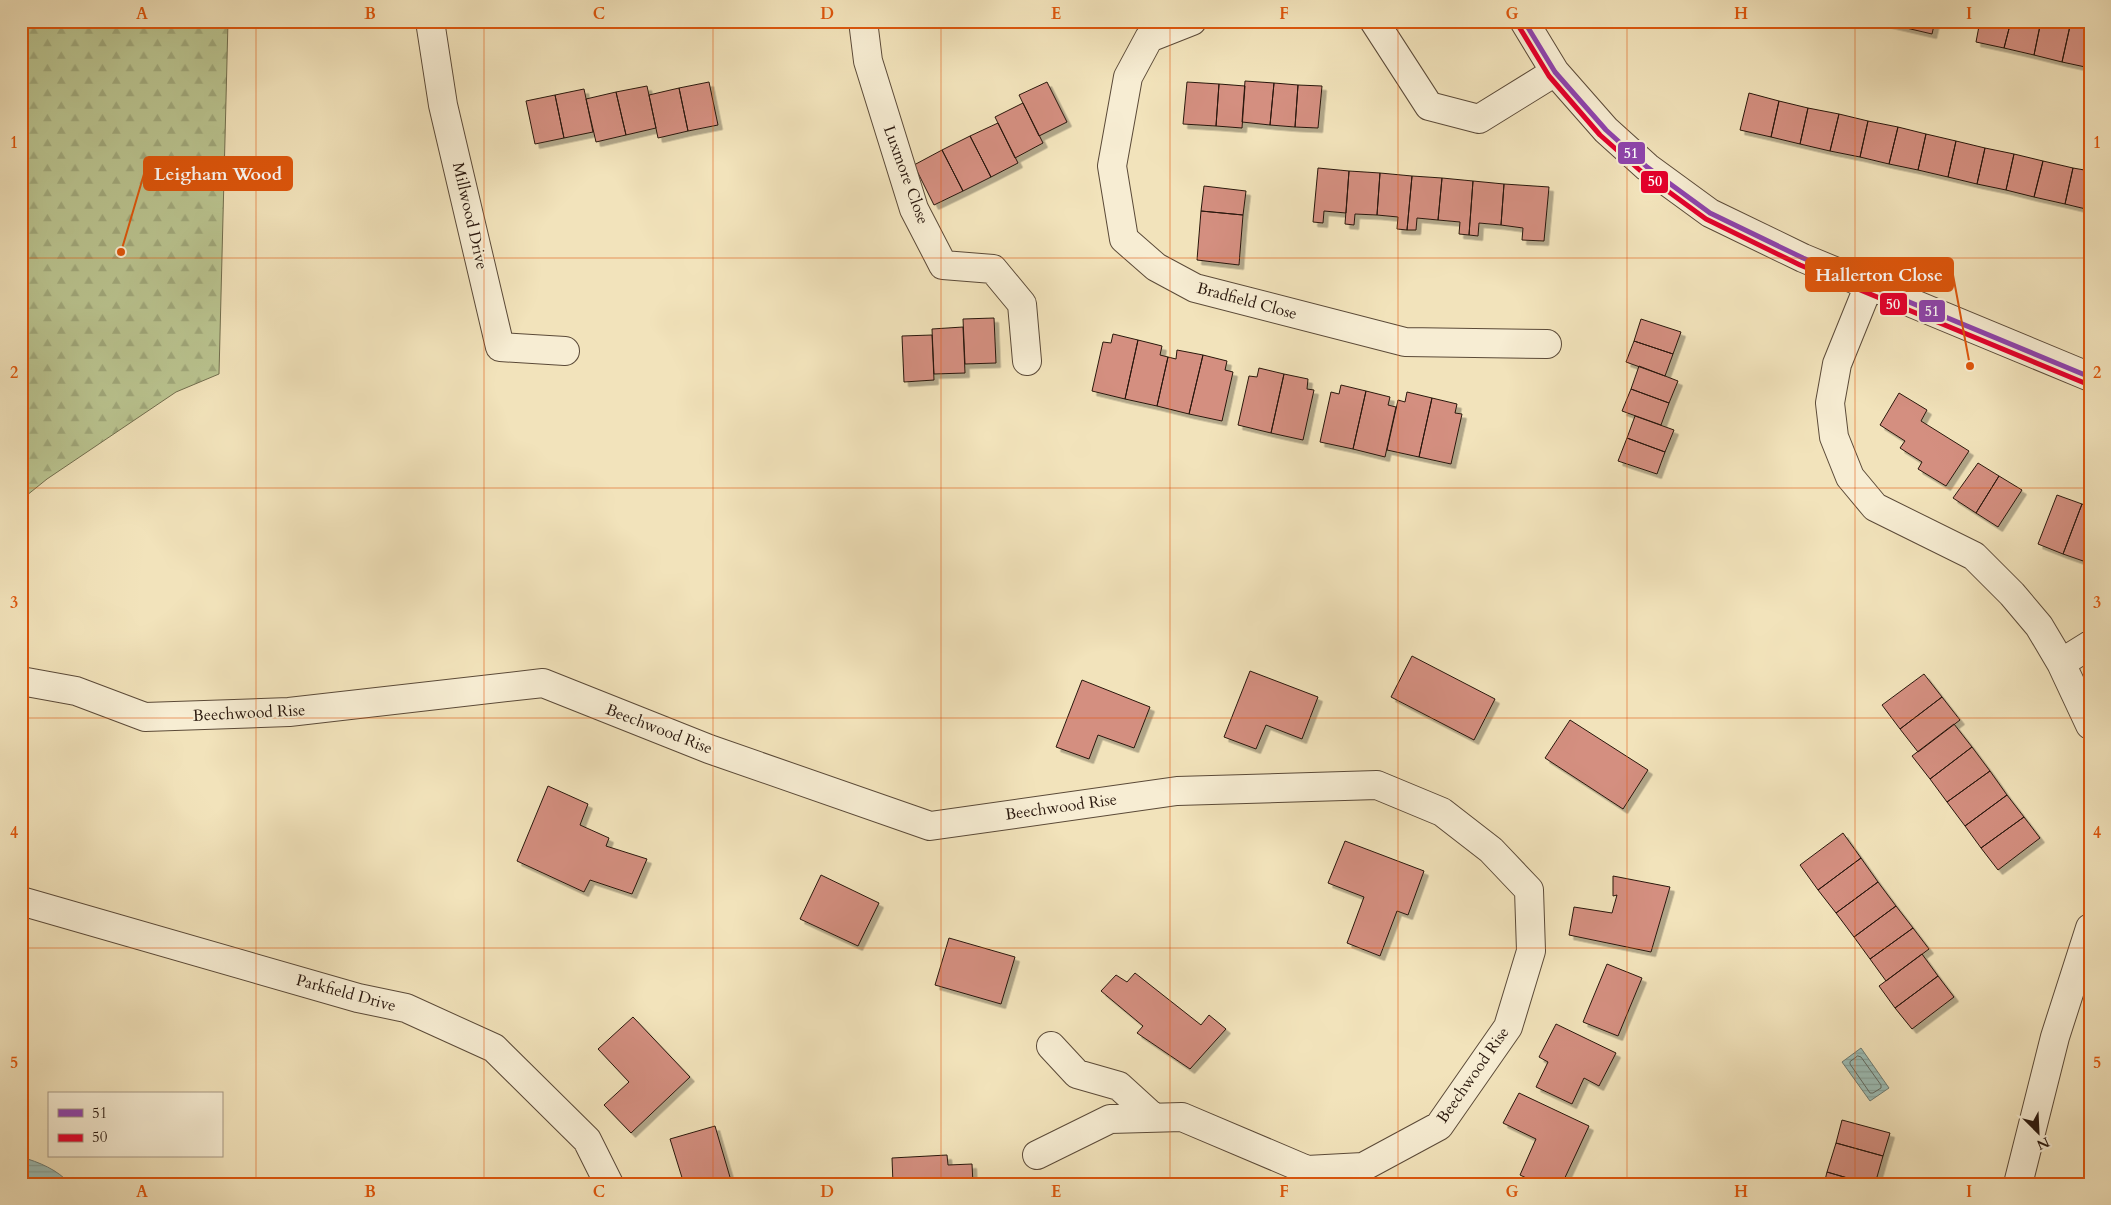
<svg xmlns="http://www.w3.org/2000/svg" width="2111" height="1205" viewBox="0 0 2111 1205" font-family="Cardo,serif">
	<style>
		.forest { fill: url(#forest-firs); stroke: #726e4e }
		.water { fill: url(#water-rules); stroke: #6e7b72 }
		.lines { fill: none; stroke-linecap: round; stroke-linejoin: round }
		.shore { stroke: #626a61; stroke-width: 1 }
		.building { fill: #d48f80; stroke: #29170d; filter: url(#shadow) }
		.minor-casing { stroke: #5b4a38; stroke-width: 30 }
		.minor { stroke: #f7edd3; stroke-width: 28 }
		.bus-1-casing { stroke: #f7edd3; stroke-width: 9 }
		.bus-2-casing { stroke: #f7edd3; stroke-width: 9 }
		.bus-1 { stroke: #8e44ad; stroke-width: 5 }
		.bus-2 { stroke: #e4002b; stroke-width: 5 }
		.grid { fill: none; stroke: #de560c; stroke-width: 1; stroke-opacity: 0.55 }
		.labels { text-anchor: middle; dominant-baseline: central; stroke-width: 4; stroke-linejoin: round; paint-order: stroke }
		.street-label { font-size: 16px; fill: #29170d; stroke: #f7edd3 }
		.leader { fill: none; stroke: #de560c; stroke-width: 2 }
		.callout-dot { fill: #de560c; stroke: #f7edd3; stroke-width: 2 }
		.callout { fill: #de560c; stroke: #de560c; stroke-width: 2 }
		.callout-label { font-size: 18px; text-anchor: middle; font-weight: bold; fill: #fff }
		.line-badge { stroke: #f7edd3; stroke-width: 2 }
		.badge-label { font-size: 14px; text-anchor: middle; font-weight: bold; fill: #fff }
		.neatline { fill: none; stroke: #de560c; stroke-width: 2 }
		.grid-label { font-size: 16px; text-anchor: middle; font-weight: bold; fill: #de560c }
	</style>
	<defs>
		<pattern id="forest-firs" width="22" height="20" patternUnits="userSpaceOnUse" patternTransform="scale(1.25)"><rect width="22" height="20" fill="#bac490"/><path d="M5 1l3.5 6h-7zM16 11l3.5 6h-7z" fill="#a0a87b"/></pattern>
		<pattern id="water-rules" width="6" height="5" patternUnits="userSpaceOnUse" patternTransform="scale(1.25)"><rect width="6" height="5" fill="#9cbdb5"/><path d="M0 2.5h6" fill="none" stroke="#86a29a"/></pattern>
		<filter id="shadow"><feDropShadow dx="4.5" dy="4.5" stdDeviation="0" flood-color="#0004"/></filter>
	</defs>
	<rect width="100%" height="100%" fill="#f2e3bb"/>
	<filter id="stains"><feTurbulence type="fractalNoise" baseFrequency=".004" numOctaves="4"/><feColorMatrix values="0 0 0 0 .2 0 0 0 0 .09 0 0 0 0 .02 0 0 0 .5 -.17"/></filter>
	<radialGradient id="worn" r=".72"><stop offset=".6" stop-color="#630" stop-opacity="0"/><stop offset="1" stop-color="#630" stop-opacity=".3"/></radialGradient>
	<path class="forest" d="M21 21H228L219 374 176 392 47 479 21 500Z"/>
	<path class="water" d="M1861 1048 1889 1088 1870 1101 1842 1062Z
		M21 1157C39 1162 58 1170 70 1184H21Z"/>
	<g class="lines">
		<path class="shore" d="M1858 1056 1861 1057 1881 1085V1088L1873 1093H1870L1850 1064V1062Z"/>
	</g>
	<path class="building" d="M1876 21H1903L1902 27Z
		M1903 21H1935L1932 34 1902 27Z
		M1980 21H2011L2004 48 1976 42Z
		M2011 21H2041L2034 55 2004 48Z
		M2041 21H2052L2070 26 2062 62 2034 55Z
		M2070 26 2090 30V68L2062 62Z
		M1245 81 1274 83 1270 125 1242 122Z
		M709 82 718 125 688 131 679 88Z
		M1047 82 1067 122 1039 136 1019 95Z
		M1187 82 1219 84 1216 126 1183 124Z
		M1274 83 1298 85 1295 127 1270 125Z
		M1219 84 1245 86 1242 128 1216 126Z
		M1298 85 1322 86 1318 128 1295 127Z
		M647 86 656 128 626 135 616 92Z
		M679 88 688 131 658 138 649 95Z
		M584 89 593 132 564 138 555 95Z
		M616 92 626 135 596 142 586 99Z
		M1749 93 1779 101 1771 137 1740 130Z
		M555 95 564 138 535 144 526 101Z
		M1779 101 1808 108 1800 144 1771 137Z
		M1023 103 1043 143 1015 158 995 117Z
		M1808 108 1839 114 1830 151 1800 144Z
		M1839 114 1868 121 1860 157 1830 151Z
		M1868 121 1898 127 1889 164 1860 157Z
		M998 123 1018 163 991 177 970 136Z
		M1898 127 1926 134 1918 170 1889 164Z
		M1926 134 1956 141 1948 177 1918 170Z
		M970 136 991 177 963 191 942 150Z
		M1956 141 1985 148 1977 184 1948 177Z
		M1985 148 2014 154 2006 190 1977 184Z
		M942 150 963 191 934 205 914 165Z
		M2014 154 2043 161 2034 197 2006 190Z
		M2043 161 2073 168 2065 204 2034 197Z
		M1318 168 1349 171 1346 213 1324 211 1323 223 1313 222Z
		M2073 168 2090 171V210L2065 204Z
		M1349 171 1380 173 1377 215 1355 214 1354 225 1345 224Z
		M1380 173 1412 176 1407 230 1397 229 1398 217 1377 215Z
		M1412 176 1442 178 1438 220 1417 218 1416 230H1407Z
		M1442 178 1473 181 1469 235 1459 234 1460 222 1438 220Z
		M1473 181 1504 184 1501 225 1479 223 1478 236 1469 235Z
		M1504 184 1549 187 1544 241 1522 240 1523 228 1501 225Z
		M1204 186 1246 191 1243 215 1201 211Z
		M1201 211 1243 215 1239 265 1197 260Z
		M994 318 996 363 965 364 963 319Z
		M1641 319 1681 332 1673 354 1634 341Z
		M963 327 965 373 934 374 932 329Z
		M1113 334 1138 340 1125 399 1092 391 1103 342 1111 343Z
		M932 335 934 380 904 382 902 336Z
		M1138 340 1162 346 1160 355 1168 357 1157 406 1125 399Z
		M1634 341 1673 354 1665 376 1626 362Z
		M1177 350 1203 355 1189 414 1157 406 1168 357 1176 359Z
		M1203 355 1227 361 1225 370 1233 372 1222 421 1189 414Z
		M1639 366 1678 381 1669 403 1631 389Z
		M1259 368 1284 374 1271 433 1238 425 1249 376 1257 377Z
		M1284 374 1308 379 1307 389 1314 390 1303 440 1271 433Z
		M1341 385 1366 391 1353 449 1320 442 1331 392 1339 394Z
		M1631 389 1669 403 1661 425 1622 411Z
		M1366 391 1390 397 1388 405 1396 407 1385 457 1353 449Z
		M1407 392 1432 398 1419 457 1387 450 1398 400 1405 402Z
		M1899 393 1927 410 1921 421 1969 451 1946 486 1918 469 1922 462 1900 448 1905 441 1880 425Z
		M1432 398 1457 404 1455 413 1462 414 1451 464 1419 457Z
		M1635 416 1674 430 1665 452 1627 438Z
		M1627 438 1665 452 1657 474 1618 461Z
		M1978 463 1999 476 1976 513 1953 498Z
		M1999 476 2022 490 1998 527 1976 513Z
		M2057 495 2082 504 2063 554 2038 544Z
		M2082 504 2090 507 2089 563 2063 554Z
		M1412 656 1495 699 1474 740 1391 697Z
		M1250 671 1318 697 1302 739 1266 725 1256 749 1224 737Z
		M1924 674 1942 697 1900 729 1882 705Z
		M1082 680 1150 707 1134 748 1098 735 1089 759 1056 747Z
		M1942 697 1960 720 1918 752 1900 729Z
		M1570 720 1648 770 1623 809 1545 758Z
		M1954 724 1972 747 1930 779 1912 756Z
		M1972 747 1990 771 1947 802 1930 779Z
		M1990 771 2007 795 1965 826 1947 802Z
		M548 786 588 804 580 825 609 838 606 846 647 859 632 894 590 880 584 892 517 861Z
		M2007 795 2024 817 1981 848 1965 826Z
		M2024 817 2040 838 1998 870 1981 848Z
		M1843 833 1861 858 1818 890 1800 865Z
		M1345 841 1424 871 1408 915 1397 911 1380 956 1347 943 1364 897 1328 883Z
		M1861 858 1878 882 1836 913 1818 890Z
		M821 875 879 903 858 946 800 919Z
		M1613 876 1670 887 1651 952 1569 935 1574 907 1612 913 1617 895 1613 896Z
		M1878 882 1896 906 1854 937 1836 913Z
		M1896 906 1913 928 1870 959 1854 937Z
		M1913 928 1929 949 1886 981 1870 959Z
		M949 938 1015 957 1001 1004 935 985Z
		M1922 954 1938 976 1895 1008 1879 986Z
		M1607 964 1642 978 1618 1036 1583 1022Z
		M1135 973 1201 1025 1209 1015 1226 1029 1190 1069 1137 1033 1143 1026 1101 991 1116 975 1127 982Z
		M1938 976 1954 997 1912 1029 1895 1008Z
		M633 1017 690 1077 631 1133 604 1105 629 1082 598 1049Z
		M1556 1024 1616 1053 1599 1086 1584 1078 1572 1104 1536 1087 1548 1062 1539 1057Z
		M1519 1093 1589 1126 1562 1184H1539L1520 1175 1536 1139 1503 1123Z
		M1842 1120 1890 1133 1883 1156 1836 1143Z
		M715 1126 732 1184H684L670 1139Z
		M1836 1143 1883 1156 1875 1184H1868L1827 1172Z
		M947 1155 948 1165 972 1164 973 1184H893L892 1158Z
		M1827 1172 1868 1184H1824Z"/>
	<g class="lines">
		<g class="minor-casing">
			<path id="minor" d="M430 21 443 105 500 347 565 351
				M863 21 868 61 914 209 943 265 993 269 1022 304 1027 361
				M1192 21 1149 38 1128 77 1112 166 1124 239 1156 267 1195 288 1405 342 1547 344
				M1374 21 1429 106 1479 119 1555 72
				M1524 21 1555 72 1606 130 1647 167 1710 213 1803 258 2090 377
				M1869 285 1837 364 1830 403 1834 437 1850 477 1875 507 1974 556 2012 594 2039 626 2061 663 2090 725
				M2061 663 2090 645
				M21 681 76 691 145 717 289 712 543 683 709 749 930 826 1177 791 1377 785 1442 812 1491 850 1529 890 1531 951 1508 1027 1439 1126 1363 1167 1307 1170 1182 1117 1110 1119 1037 1155
				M21 901 358 998 406 1008 494 1048 587 1140 609 1184
				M1051 1046 1077 1074 1119 1086 1153 1117
				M2018 1184 2055 1037 2090 928"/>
		</g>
		<use href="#minor" class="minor"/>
		<g class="bus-1-casing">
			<path id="bus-1" d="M1524 21 1555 72 1606 130 1647 167 1710 213 1803 258 2090 377"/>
		</g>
		<g class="bus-2-casing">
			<path id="bus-2" d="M1518 25 1549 76 1600 135 1643 173 1706 219 1800 265 2087 384"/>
		</g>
		<use href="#bus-1" class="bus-1"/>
		<use href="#bus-2" class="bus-2"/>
	</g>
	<path class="grid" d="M256 21V1184M484 21V1184M713 21V1184M941 21V1184M1170 21V1184M1398 21V1184M1627 21V1184M1855 21V1184M21 258H2090M21 488H2090M21 718H2090M21 948H2090"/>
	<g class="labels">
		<g class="street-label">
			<text transform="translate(906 175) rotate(70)">Luxmore Close</text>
			<text transform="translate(470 216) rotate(77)">Millwood Drive</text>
			<text transform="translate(1247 301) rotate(15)">Bradfield Close</text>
			<text transform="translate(249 713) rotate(-3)">Beechwood Rise</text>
			<text transform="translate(659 729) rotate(21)">Beechwood Rise</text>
			<text transform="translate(1061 807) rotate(-8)">Beechwood Rise</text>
			<text transform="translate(346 993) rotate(15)">Parkfield Drive</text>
			<text transform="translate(1473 1075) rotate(-55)">Beechwood Rise</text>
		</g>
	</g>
	<path class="leader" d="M121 252L144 174M1970 366L1953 275"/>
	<g class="callout-dot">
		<circle cx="121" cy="252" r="5"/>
		<circle cx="1970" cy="366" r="5"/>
	</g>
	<g class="callout">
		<rect x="144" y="157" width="148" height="33" rx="5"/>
		<rect x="1806" y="258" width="147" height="33" rx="5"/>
	</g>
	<g class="callout-label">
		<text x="218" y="180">Leigham Wood</text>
		<text x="1879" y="281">Hallerton Close</text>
	</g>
	<g class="line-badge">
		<rect x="1617" y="141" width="29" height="24" rx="5" fill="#8e44ad"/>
		<rect x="1640" y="170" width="29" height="24" rx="5" fill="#e4002b"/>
		<rect x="1879" y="292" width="29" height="24" rx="5" fill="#e4002b"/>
		<rect x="1918" y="299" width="28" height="24" rx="5" fill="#8e44ad"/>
	</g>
	<g class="badge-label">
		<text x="1631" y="158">51</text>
		<text x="1655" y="186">50</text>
		<text x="1893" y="309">50</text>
		<text x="1932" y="316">51</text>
	</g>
	<rect width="2111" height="1205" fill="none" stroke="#f2e3bb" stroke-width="55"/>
	<rect x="48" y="1092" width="175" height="65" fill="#f7edd3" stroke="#a59784"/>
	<rect x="58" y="1109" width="25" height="8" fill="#8e44ad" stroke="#a59784"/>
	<text x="92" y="1118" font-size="15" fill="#29170d">51</text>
	<rect x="58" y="1134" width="25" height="8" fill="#e4002b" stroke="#a59784"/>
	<text x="92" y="1142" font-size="15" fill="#29170d">50</text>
	<g transform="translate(2038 1132) rotate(156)" stroke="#f7edd3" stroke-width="4" paint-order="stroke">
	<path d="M0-4L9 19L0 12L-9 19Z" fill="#29170d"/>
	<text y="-8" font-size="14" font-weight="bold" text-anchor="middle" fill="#29170d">N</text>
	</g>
	<rect x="28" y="28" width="2056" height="1150" class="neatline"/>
	<g class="grid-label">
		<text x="142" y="19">A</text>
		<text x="370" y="19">B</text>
		<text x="599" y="19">C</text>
		<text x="827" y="19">D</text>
		<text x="1056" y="19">E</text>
		<text x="1284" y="19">F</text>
		<text x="1512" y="19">G</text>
		<text x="1741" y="19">H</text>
		<text x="1969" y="19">I</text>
		<text x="14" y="148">1</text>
		<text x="2097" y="148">1</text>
		<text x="14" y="378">2</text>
		<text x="2097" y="378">2</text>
		<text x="14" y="608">3</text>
		<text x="2097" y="608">3</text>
		<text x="14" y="838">4</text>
		<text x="2097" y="838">4</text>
		<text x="14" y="1068">5</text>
		<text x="2097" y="1068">5</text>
		<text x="142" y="1197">A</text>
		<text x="370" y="1197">B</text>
		<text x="599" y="1197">C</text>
		<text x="827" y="1197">D</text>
		<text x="1056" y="1197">E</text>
		<text x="1284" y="1197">F</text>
		<text x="1512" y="1197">G</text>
		<text x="1741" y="1197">H</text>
		<text x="1969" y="1197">I</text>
	</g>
	<rect width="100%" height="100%" filter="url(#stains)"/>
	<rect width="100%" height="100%" fill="url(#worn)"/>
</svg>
